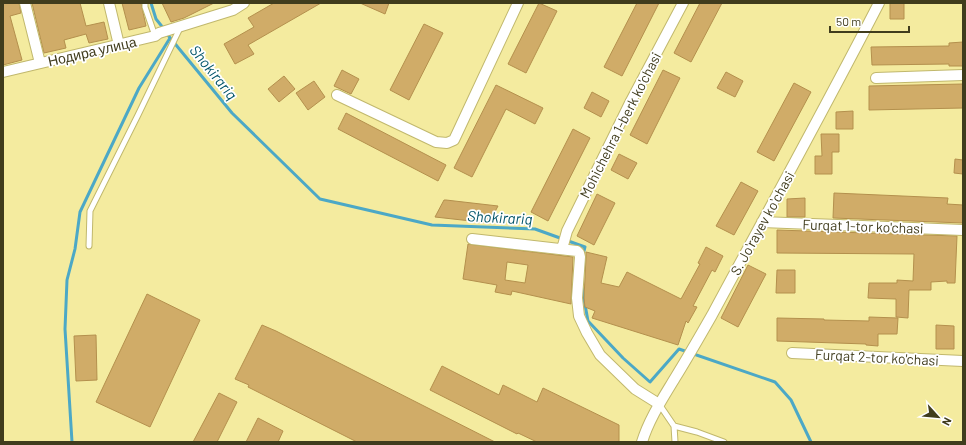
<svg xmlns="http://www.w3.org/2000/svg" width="966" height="445" viewBox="0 0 966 445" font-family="Barlow,sans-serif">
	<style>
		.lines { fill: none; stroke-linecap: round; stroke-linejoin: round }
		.stream { stroke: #4ca8c6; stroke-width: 3 }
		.building { fill: #d0ac68; stroke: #b4904d; fill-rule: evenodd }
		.lane-casing { stroke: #c1b86d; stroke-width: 7 }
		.street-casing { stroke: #c1b86d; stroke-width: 12 }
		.lane { stroke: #fff; stroke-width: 5 }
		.street { stroke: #fff; stroke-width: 10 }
		.labels { text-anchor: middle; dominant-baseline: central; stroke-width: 3.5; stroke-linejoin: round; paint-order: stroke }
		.street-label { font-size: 14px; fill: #403c1d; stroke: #fff }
		.water-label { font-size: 15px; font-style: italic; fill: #005368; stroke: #fff }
	</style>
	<rect width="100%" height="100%" fill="#f4eb9f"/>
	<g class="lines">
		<path class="stream" d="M151 3 156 19 164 29
			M167 34 232 113 320 199 432 225 535 229 585 247 583 255
			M582 288 588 321 623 358 650 382 679 349 775 382 791 400 811 442
			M72 442 65 329 67 280 75 249 80 212 139 88 170 38"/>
	</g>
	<path class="building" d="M3 3H19L21 13 10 16 22 60 3 65Z
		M32 3H80L86 26 104 22 108 39 89 43 86 34 64 40 66 48 44 53Z
		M122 3H141L146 26 129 30Z
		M162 3H214L184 18 171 22Z
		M274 3H321L248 45 254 54 235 64 224 44 254 27 248 18Z
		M360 3H389L385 14Z
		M539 3 557 11 526 73 508 64Z
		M637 3H659L622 76 604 67Z
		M700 3H722L691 62 674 53Z
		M890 3H904V19H890Z
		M424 24 443 33 409 100 390 90Z
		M963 42V66H949V64L872 65 871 47 949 46V43Z
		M342 70 359 79 351 94 334 86Z
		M663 70 680 78 647 144 630 135Z
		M726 72 743 81 735 97 717 88Z
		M284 76 295 89 279 102 268 89Z
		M314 81 325 97 308 110 296 93Z
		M794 83 811 92 774 161 757 152Z
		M963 84V108L869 110V86Z
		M496 85 543 108 535 124 506 109 472 177 454 168Z
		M592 92 609 101 601 117 584 108Z
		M853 111V129H836V112Z
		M346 113 446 165 438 181 338 129Z
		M573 129 590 138 548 221 531 212Z
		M821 134H839V152H832V174H815V156H822Z
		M619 154 637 163 628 179 611 170Z
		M955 159 963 160V174L954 173Z
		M741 182 758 191 734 235 716 226Z
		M834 193 948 198 947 204 963 205V223L833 218Z
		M597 194 615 203 594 245 577 236Z
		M805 198V217H787V199Z
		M444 200H446L498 206 489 223 435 217Z
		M777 230 957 236 955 283H947V281L931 282V290H909L908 318 896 317V299L868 298 869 283H897V280L913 281 914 254 777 253Z
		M468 244 573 257 571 304 512 291 511 295 495 292 497 285 463 279ZM507 262 528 265 525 283 505 280Z
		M706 247 723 256 715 272 712 270 693 306 697 307 688 323 686 321 678 345 592 318 595 311 585 307 584 298 586 257V252L607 257 601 283 619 287 627 272 681 299 700 264 698 263Z
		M748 265 766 274 738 327 721 318Z
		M777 270H795V293H776Z
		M147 294 200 320 150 427 96 402Z
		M869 317 898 318 897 334H878V346L866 345V344L777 341V318L824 319V320L869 321Z
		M262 325 276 331 495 442H357L248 387 249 385 235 379Z
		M936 325 954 326V349H936Z
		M96 335 97 380 76 381 74 336Z
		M442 366 499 395 503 385 537 402 543 388 619 425V442H537L518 433 517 434 430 390Z
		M219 393 237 402 217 442H193Z
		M258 418 283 431 278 442H246Z"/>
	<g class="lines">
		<g class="lane-casing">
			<path id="lane" d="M145 3V7L155 36
				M89 246 90 211 138 115 180 28
				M659 404 674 426 675 442
				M674 426 697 432 724 442"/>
		</g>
		<g class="street-casing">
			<path id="street" d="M25 3 40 63
				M109 3 119 45
				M3 72 155 36 159 33 233 10 244 3
				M876 78 963 75
				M337 95 436 142 447 143 454 140 518 3
				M762 222 963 230
				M472 239 577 251 579 253 580 257 577 298 579 316 587 333 600 355 635 389 659 404
				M562 249 567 231 631 101 683 3
				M792 353 963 361
				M642 442C649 419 663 398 675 378 688 357 700 336 712 315 768 211 825 108 879 3"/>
		</g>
		<use href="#lane" class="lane"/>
		<use href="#street" class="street"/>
	</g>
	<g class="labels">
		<g class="street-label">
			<text transform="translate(92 51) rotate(-13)">Нодира улица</text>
			<text transform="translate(620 125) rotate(-63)">Mohichehra 1-berk ko'chasi</text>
			<text transform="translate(762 223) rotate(-61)">S. Joʻrayev koʻchasi</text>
			<text transform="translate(863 226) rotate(2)">Furqat 1-tor ko'chasi</text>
			<text transform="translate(877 357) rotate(3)">Furqat 2-tor ko'chasi</text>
		</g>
		<g class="water-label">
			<text transform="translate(214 72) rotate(51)">Shokirariq</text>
			<text transform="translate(500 217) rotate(3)">Shokirariq</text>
		</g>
	</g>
	<rect width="966" height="445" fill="none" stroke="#403c1d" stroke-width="8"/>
	<g transform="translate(938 417) rotate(117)" stroke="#ffffff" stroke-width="3" paint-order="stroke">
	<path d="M0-3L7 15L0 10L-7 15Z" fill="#403c1d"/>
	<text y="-6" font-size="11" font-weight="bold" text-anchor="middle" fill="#403c1d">N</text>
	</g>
	<path d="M830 26v6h79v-6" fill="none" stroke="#403c1d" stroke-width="2"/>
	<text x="836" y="26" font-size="12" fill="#403c1d" stroke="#ffffff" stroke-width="3" paint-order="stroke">50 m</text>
</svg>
